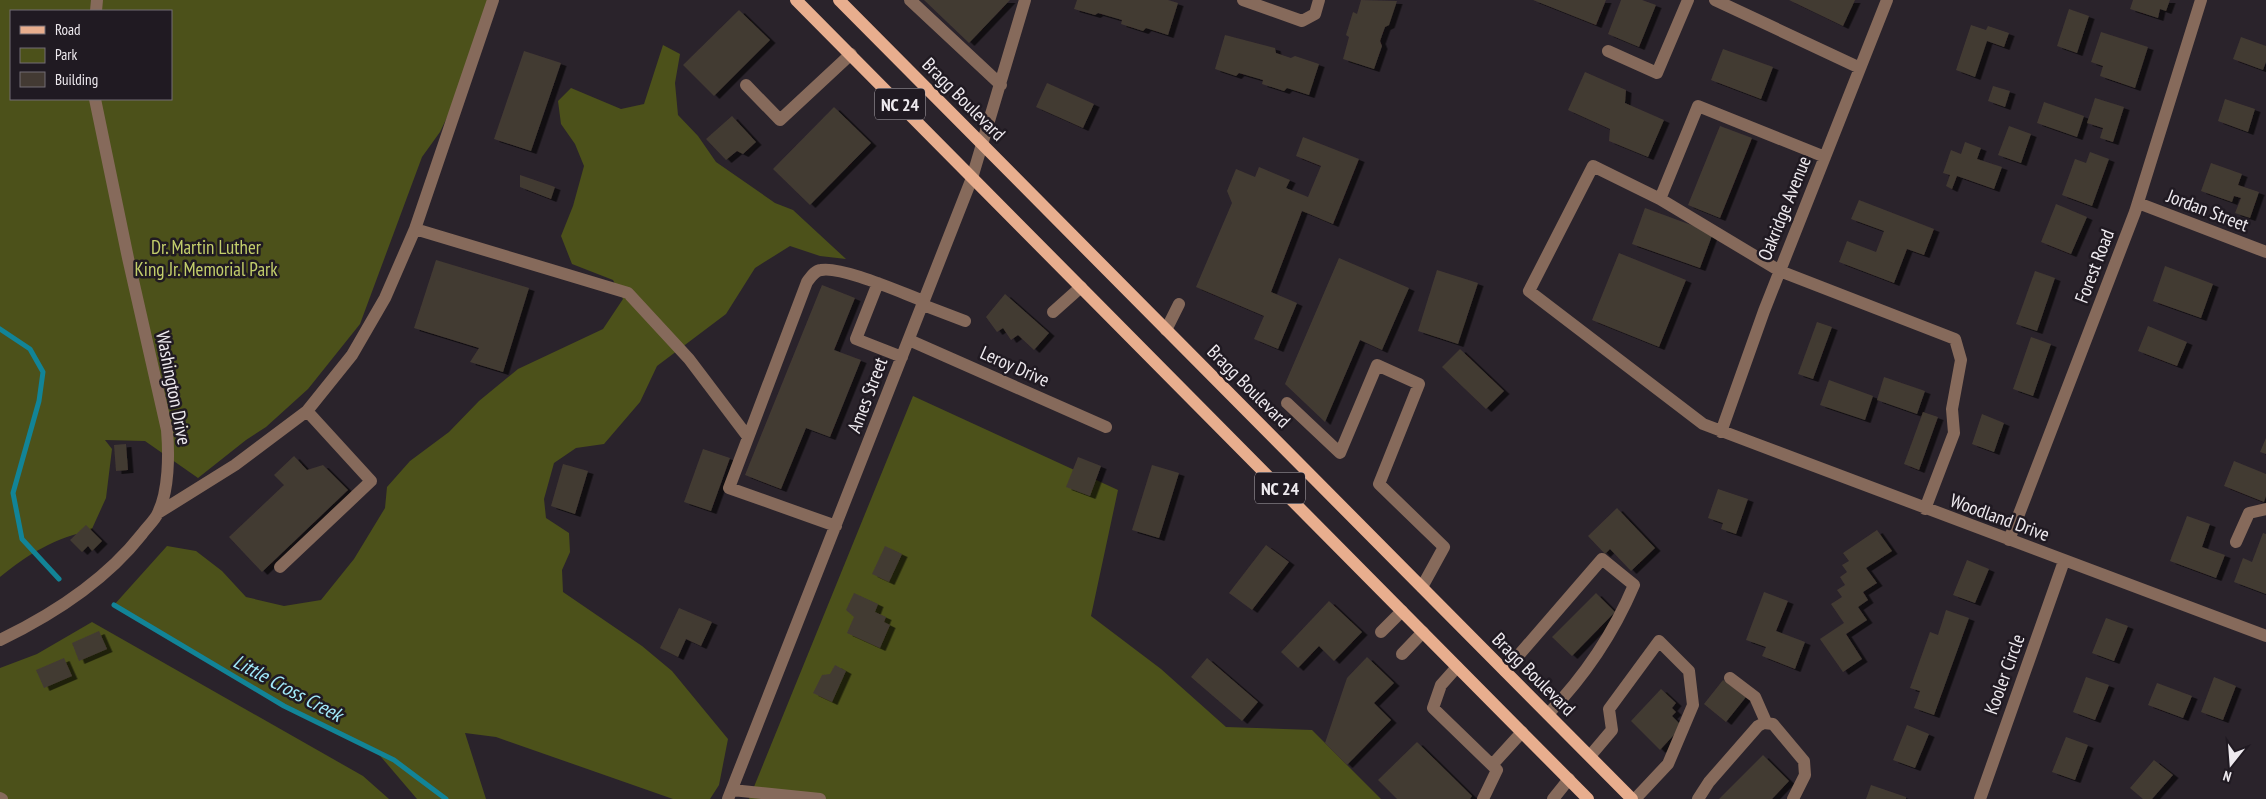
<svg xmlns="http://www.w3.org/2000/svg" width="2266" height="799" viewBox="0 0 2266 799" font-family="'PT Sans Narrow',sans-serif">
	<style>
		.green { fill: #4c511a; fill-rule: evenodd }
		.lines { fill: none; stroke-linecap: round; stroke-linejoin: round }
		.stream { stroke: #128497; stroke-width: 5 }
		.building { fill: #433a33; filter: url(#shadow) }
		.minor { stroke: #866a5b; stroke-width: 12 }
		.major { stroke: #e8ae8e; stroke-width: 12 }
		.labels { text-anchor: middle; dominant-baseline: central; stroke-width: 5; stroke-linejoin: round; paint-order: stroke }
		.shield { fill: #201a22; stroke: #b0acb2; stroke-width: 1 }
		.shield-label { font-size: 18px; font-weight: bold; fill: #eeeaef }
		.street-label { font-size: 19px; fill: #eeeaef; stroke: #201a22 }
		.park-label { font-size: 19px; fill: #c3ce6b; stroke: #201a22 }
		.water-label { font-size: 20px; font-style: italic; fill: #a2ebfb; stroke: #201a22 }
	</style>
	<defs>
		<filter id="shadow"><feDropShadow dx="5.5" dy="3" stdDeviation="0" flood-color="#0009"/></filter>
	</defs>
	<rect width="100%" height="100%" fill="#2a232b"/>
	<path class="green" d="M0 0H488L452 107 440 132 422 157 360 324 308 389 266 427 246 440 198 478 145 441 105 440 112 449 106 498 91 531C57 536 27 555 0 577ZM11 11H171V99H11Z
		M663 45 680 54 675 83 678 115 698 136 716 162 775 203 793 210 846 259 820 256 790 246 755 268 726 314 657 366 640 402 604 444 576 448 554 463 544 499 546 518 569 533 570 552 562 570 563 592 642 646 672 671 728 739 719 785 710 799H673L496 737 465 733 486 799H417L376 751 269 697 114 605 167 546 196 551 222 571 246 597 284 606 321 600 354 559 385 508 387 487 410 461 449 432 479 401 518 369 603 329 623 299 613 280 572 264 561 236 573 206 584 166 575 144 561 124 558 101 571 88 621 109 644 104Z
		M913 396 1118 490 1091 616 1161 669 1226 727 1312 730 1381 799H749Z
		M92 622 363 776 389 799H0V668L37 654Z"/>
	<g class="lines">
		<path class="stream" d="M0 329 30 349 43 372 39 401 13 493 22 539 59 579
			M114 605 284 706 394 760 446 799"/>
	</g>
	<path class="building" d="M924 0H1010L969 43Z
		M1077 0H1168L1178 3 1168 35 1146 28 1143 31 1121 24 1122 20 1098 13 1095 15 1074 9Z
		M1361 0 1397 1 1389 25 1385 27 1380 41 1382 46 1374 69 1343 59 1349 37 1346 35 1353 12 1357 14Z
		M1533 0H1606L1596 25Z
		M1621 0H1642L1656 5 1639 47 1608 34Z
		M1789 0H1855L1843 26Z
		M2133 0H2170L2166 11 2160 9 2158 18 2130 9Z
		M2069 9 2089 16 2077 53 2057 46Z
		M739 10 770 40 714 96 683 65Z
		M1971 25 1986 30 1988 26 2009 33 2004 47 1987 41 1975 77 1956 70Z
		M2101 32 2148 47 2135 88 2100 76 2103 66 2091 62Z
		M1225 35 1275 48 1276 53 1291 58 1295 56 1319 64 1309 95 1287 88 1284 91 1262 84 1263 80 1239 73 1236 76 1215 69Z
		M2241 37 2266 46V62L2263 70 2233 59Z
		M1723 49 1773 67 1761 99 1711 80Z
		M524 51 561 63 531 151 494 139Z
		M1585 72 1626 90 1625 103 1664 120 1648 157 1609 141 1610 129 1568 110Z
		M1047 83 1094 104 1083 128 1036 107Z
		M1993 86 2010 91 2005 107 1988 101Z
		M2095 98 2124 107 2113 142 2100 138 2103 128 2087 123Z
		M2225 99 2255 109 2248 132 2218 121Z
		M2044 102 2084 116 2077 137 2037 123Z
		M834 107 871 143 810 205 773 169Z
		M732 116 756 142 743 154 737 151 726 160 706 139Z
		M1720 126 1752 138 1720 218 1688 205Z
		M2009 126 2031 134 2021 163 1998 155Z
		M1303 137 1359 159 1333 224 1302 211 1271 292 1297 303 1278 349 1254 339 1264 316 1196 287 1232 203 1227 191 1236 169 1255 177 1259 167 1290 180 1286 188 1308 197 1321 166 1296 156Z
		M1965 142 1981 148 1977 159 2002 167 1994 189 1957 176 1952 189 1946 186 1950 175 1943 173 1951 150 1961 154Z
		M2090 152 2109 159 2092 206 2062 195 2075 159 2086 163Z
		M2211 163 2242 174 2238 185 2259 192 2250 218 2235 213 2241 198 2234 196 2232 202 2201 191Z
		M520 175 555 187 551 199 520 187Z
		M1859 200 1934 229 1924 255 1907 249 1894 283 1839 262 1847 241 1876 252 1884 231 1851 219Z
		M2056 204 2087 217 2071 254 2041 242Z
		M1645 208 1713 233 1700 268 1632 244Z
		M1619 253 1686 280 1659 347 1592 320Z
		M1339 258 1409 288 1382 350 1360 340 1325 422 1285 384Z
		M436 260 529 288 503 372 470 362 479 348 414 328Z
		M2165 266 2213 284 2201 318 2153 301Z
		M1437 270 1478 283 1458 344 1418 331Z
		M2035 271 2055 278 2037 331 2016 324Z
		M822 285 855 298 834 350 861 360 830 437 806 428 781 489 745 475Z
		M1005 294 1049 333 1034 350 1018 335 1011 340 1003 328 997 332 986 317Z
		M1817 322 1832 327 1813 379 1798 374Z
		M2148 326 2187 342 2177 366 2138 351Z
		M2031 337 2051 344 2033 396 2013 389Z
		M1460 349 1504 391 1486 409 1442 367Z
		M1884 377 1925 391 1917 414 1877 400Z
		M1829 380 1873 396 1865 420 1820 405Z
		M1923 412 1938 417 1919 470 1904 464Z
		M1982 414 2004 423 1994 452 1972 444Z
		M2266 438V454L2260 452Z
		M126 444 128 470 116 471 114 445Z
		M703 449 730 458 711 511 684 502Z
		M294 456 307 470 323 465 348 490 262 572 229 537 284 485 274 475Z
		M1078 457 1101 466 1090 496 1066 487Z
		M2234 461 2266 474V496L2264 502 2224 486Z
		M563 464 588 471 575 514 551 506Z
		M1152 465 1179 473 1159 538 1132 530Z
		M1718 489 1748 499 1736 534 1721 529 1723 523 1708 518Z
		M1617 508 1655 548 1631 571 1610 549 1605 554 1588 536Z
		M2187 516 2210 524 2202 547 2225 555 2216 578 2170 561Z
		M86 525 102 541 92 551 88 546 82 552 70 540Z
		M1877 530 1892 551 1866 568 1877 583 1863 592 1868 600 1858 607 1867 620 1846 634 1862 659 1843 672 1820 639 1844 623 1831 604 1842 597 1837 590 1845 585 1840 577 1847 572 1842 565 1849 561 1843 553Z
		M2263 533 2266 534V594L2234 582 2243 558 2252 562Z
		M1266 545 1289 562 1252 610 1229 593Z
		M885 546 902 554 889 582 872 574Z
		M1967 560 1989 569 1975 603 1953 595Z
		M1764 592 1788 601 1776 631 1805 642 1795 669 1762 656 1766 647 1746 640Z
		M854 593 878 604 875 612 886 617 884 622 890 625 880 648 847 633 854 617 846 610Z
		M1596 593 1615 612 1572 656 1552 637Z
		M1329 601 1362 632 1334 661 1319 646 1298 668 1281 652Z
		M679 608 712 622 701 646 686 639 678 657 660 648Z
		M1946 610 1969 618 1934 715 1914 708 1920 691 1910 688 1930 632 1938 635Z
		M2106 618 2128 626 2114 661 2092 653Z
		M99 631 107 649 79 661 72 643Z
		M1367 657 1394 683 1374 703 1391 720 1347 765 1325 743 1347 678Z
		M64 658 72 676 44 688 36 670Z
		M1207 658 1258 702 1242 721 1191 677Z
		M835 665 846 671 832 702 813 693 822 675 830 674Z
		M2086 677 2109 685 2095 720 2073 712Z
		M2214 677 2236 686 2223 720 2201 712Z
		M1723 680 1746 697 1726 722 1704 704Z
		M2157 683 2192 696 2183 718 2148 705Z
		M1661 689 1676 703 1672 708 1676 712 1672 716 1682 726 1660 750 1631 721Z
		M1907 725 1929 734 1915 768 1893 760Z
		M2066 737 2088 745 2075 780 2052 772Z
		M1417 742 1472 796 1470 799H1397L1378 780Z
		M1763 755 1789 781 1772 799H1719Z
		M2154 760 2173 775 2152 799H2143L2130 788Z
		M1871 785 1906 797V799H1866Z"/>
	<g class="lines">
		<path class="minor" d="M910 0 1001 85
			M1243 0 1302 21 1315 14 1319 0
			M1715 0 1860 68
			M96 11 97 0
			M1608 51 1657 73 1688 0
			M746 85 780 120 851 54
			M1825 157 1698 106 1660 199 1780 271 1955 339 1961 360 1952 409 1954 433 1925 509
			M1660 199 1593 166 1529 291 1703 424 2266 636
			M2138 203 2266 252
			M415 229 628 293 689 359 748 437
			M878 283 856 339 902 357
			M923 305 965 321
			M1053 312 1081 287
			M1166 330 1179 304
			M909 340 1106 427
			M1287 403 1340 453 1377 365 1419 384 1379 484 1444 547 1422 587
			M1721 432 1764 311 1887 0
			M158 513 235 465 307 411 352 355 385 298 415 229 493 0
			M836 526 729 488 807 282C811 277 814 271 821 270 842 266 902 293 924 301
			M2009 540 2135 212 2201 0
			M2236 542 2249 513 2266 509
			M280 567 371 481 307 411
			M1381 632 1402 611
			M0 640C54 614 105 581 142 534 147 527 155 520 158 513 169 491 169 454 167 430L128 258 95 99
			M1402 654 1423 632
			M1457 667 1441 685 1433 708 1497 770 1483 799
			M1505 671 1602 559 1634 585C1614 632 1584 677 1548 714
			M1730 678 1755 697 1766 722
			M1590 756 1612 730 1609 709 1659 641 1689 671 1693 705 1668 764 1635 799
			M1492 765 1522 732
			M732 790 820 799
			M0 798 2 799
			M728 799 972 178 1025 0
			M1553 799 1569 779
			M1698 799 1709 782 1758 726 1764 723 1773 724 1804 761 1805 775 1793 799
			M1980 799 2064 561"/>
		<path class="major" d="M796 0 1588 799
			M839 0 1632 799"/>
	</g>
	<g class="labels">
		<g class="shield">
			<rect x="875" y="88.5" width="50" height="31" rx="4"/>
			<rect x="1255" y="472.5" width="50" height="31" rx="4"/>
		</g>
		<g class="shield-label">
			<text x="900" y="104">NC 24</text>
			<text x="1280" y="488">NC 24</text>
		</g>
		<g class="street-label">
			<text transform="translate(964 99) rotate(45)">Bragg Boulevard</text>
			<text transform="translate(1784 208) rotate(-68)">Oakridge Avenue</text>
			<text transform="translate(2208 210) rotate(21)">Jordan Street</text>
			<text transform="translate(2094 266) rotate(-69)">Forest Road</text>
			<text transform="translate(1015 366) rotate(24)">Leroy Drive</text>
			<text transform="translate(1249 386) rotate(45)">Bragg Boulevard</text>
			<text transform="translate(174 388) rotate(79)">Washington Drive</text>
			<text transform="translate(867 395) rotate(-69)">Ames Street</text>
			<text transform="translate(2000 517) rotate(20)">Woodland Drive</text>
			<text transform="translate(1534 674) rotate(45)">Bragg Boulevard</text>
			<text transform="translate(2004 674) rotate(-70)">Kooler Circle</text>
		</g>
		<g class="park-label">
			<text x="206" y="247">Dr. Martin Luther<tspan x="206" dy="22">King Jr. Memorial Park</tspan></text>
		</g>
		<g class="water-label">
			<text transform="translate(288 688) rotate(28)">Little Cross Creek</text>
		</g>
	</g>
	<rect x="10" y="10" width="162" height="90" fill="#201a22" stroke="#726d74"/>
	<rect x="20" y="26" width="25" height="8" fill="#e8ae8e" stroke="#726d74"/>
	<text x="55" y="35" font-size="15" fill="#eeeaef">Road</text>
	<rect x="20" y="48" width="25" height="15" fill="#4c511a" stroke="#726d74"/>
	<text x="55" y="60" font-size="15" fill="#eeeaef">Park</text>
	<rect x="20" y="72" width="25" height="15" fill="#433a33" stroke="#726d74"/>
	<text x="55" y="85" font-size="15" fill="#eeeaef">Building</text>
	<g transform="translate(2231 764) rotate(197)" stroke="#201a22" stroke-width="4" paint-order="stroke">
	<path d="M0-4L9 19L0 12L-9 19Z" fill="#eeeaef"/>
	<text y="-8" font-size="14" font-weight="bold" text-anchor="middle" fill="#eeeaef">N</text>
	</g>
</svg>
